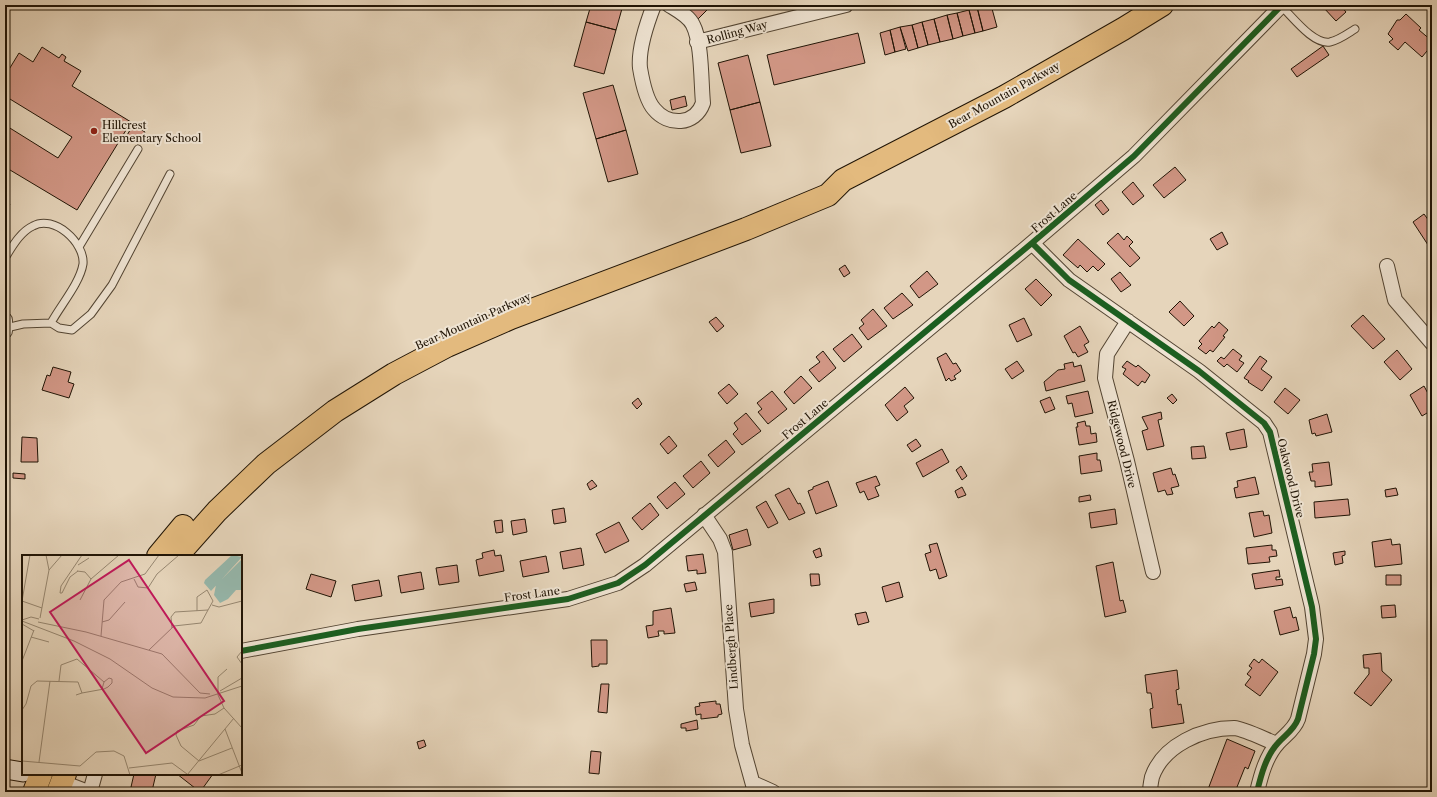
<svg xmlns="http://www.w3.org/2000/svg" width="1437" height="797" viewBox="0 0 1437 797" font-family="'Libre Caslon Text',serif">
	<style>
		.building { fill: #d29786; stroke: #201405 }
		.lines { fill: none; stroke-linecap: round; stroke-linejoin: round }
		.lane-casing { stroke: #524432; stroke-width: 9 }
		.street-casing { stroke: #524432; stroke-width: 16 }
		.secondary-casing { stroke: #201405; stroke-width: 21 }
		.highway-casing { stroke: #201405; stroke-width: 24 }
		.lane { stroke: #efe4d3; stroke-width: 7 }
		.street { stroke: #efe4d3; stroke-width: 14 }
		.secondary { stroke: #efe4d3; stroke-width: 19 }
		.highway { stroke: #e3ba7e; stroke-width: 22 }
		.cycleway-casing { stroke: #efe4d3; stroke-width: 8 }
		.cycleway { stroke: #1b5e20; stroke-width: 6 }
		.poi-dot { fill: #8f2418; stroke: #efe4d3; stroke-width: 1.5 }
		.labels { text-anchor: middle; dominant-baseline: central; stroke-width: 4; stroke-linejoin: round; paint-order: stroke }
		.street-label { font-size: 11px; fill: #201405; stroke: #efe4d3 }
		.poi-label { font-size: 11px; fill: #201405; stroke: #efe4d3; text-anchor: start }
		.inset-road { fill: none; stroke: #978872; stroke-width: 1 }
		.view { fill: #c2185b; fill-opacity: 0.15; stroke: #c2185b; stroke-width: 2 }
		.inset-edge { fill: none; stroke: #201405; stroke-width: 2 }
	</style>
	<rect width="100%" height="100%" fill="#e6d5bb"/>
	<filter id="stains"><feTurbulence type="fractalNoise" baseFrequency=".005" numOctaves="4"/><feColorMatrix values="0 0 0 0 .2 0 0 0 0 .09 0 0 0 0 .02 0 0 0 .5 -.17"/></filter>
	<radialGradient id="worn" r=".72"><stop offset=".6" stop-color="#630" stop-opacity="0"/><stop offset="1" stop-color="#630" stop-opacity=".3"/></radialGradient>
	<path class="building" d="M591 5H623L616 30 586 22Z
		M689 5H704L708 9 698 19 686 8Z
		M715 5H733L716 9Z
		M986 5H991L997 27 983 31 977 7Z
		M1325 5H1340L1346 12 1336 21 1323 7Z
		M977 7 983 31 975 33 969 10Z
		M969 10 975 33 963 36 957 13Z
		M957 13 963 36 953 39 947 15Z
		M1406 14 1421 28 1419 30 1432 41V45L1422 57 1405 42 1398 50 1389 42 1393 39 1388 34 1397 20H1400Z
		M947 15 953 39 940 42 934 19Z
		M934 19 940 42 928 45 922 22Z
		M586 22 616 30 604 74 574 66Z
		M922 22 928 45 918 48 912 25Z
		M912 25 918 48 908 51 900 27Z
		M900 27 906 49 895 52 890 30Z
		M890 30 895 52 885 55 880 33Z
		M858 33 865 63 774 85 767 55Z
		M1323 46 1329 55 1297 77 1291 69Z
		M42 47 59 58 62 54 66 57 64 61 81 71 72 86 131 122 77 210 5 167V125L58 158 72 137 5 96V76L19 53 33 62Z
		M748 55 760 102 730 110 718 63Z
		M613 85 626 130 596 139 583 93Z
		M685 96 687 106 672 110 670 100Z
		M760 102 771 146 741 153 730 110Z
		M133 125 145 132 138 144 126 137Z
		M626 130 638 174 608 182 596 139Z
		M1175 167 1186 180 1164 198 1153 185Z
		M1133 182 1144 196 1133 205 1122 192Z
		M5 200 10 204 5 212Z
		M1101 200 1109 210 1103 215 1095 205Z
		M1424 214 1432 225V246L1430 248 1413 222Z
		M1222 232 1228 244 1217 250 1210 239Z
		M1118 233 1124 240 1127 236 1133 242 1129 246 1140 258 1130 267 1107 243Z
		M1078 239 1105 264 1098 271 1093 266 1087 272 1080 265 1078 268 1063 255Z
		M845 265 850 273 844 277 839 269Z
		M927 271 938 284 919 298 910 286Z
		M1120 272 1131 285 1121 292 1111 279Z
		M1036 279 1052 295 1041 306 1025 289Z
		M902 293 913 305 893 319 884 308Z
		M1180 301 1194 316 1184 326 1169 312Z
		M873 309 887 326 868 340 859 328 864 324 861 320Z
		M1363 315 1385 339 1373 349 1351 326Z
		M716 317 724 326 717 332 709 322Z
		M1024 318 1032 335 1017 342 1009 325Z
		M1219 322 1228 330 1223 336 1225 337 1213 352 1210 350 1206 354 1198 348 1202 344 1199 341 1212 326 1214 328Z
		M1080 326 1089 342 1084 345 1088 352 1078 357 1075 352 1073 353 1064 336Z
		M852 334 862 347 844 362 833 349Z
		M1233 349 1242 356 1239 360 1244 363 1237 372 1227 364 1224 367 1217 361 1221 357 1224 359Z
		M1397 350 1412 369 1400 380 1384 362Z
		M823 351 836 368 819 382 809 370 820 362 816 357Z
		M946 353 953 364 956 363 961 371 954 376 956 379 951 381 949 378 946 381 937 358Z
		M1260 356 1267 361 1261 369 1272 377 1262 391 1248 382 1249 381 1244 378Z
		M1017 361 1024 371 1012 379 1005 369Z
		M1127 361 1136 367 1138 365 1150 375 1145 383 1142 381 1138 386 1123 374 1126 369 1122 367Z
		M1073 362 1074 367 1081 365 1085 381 1046 391 1044 382 1058 370 1065 369 1064 364Z
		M53 367 71 372 68 382 74 384 69 398 42 390 47 375 50 376Z
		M801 376 812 388 794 404 784 392Z
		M729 384 738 394 727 404 718 393Z
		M1424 386 1432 401V410L1422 416 1410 395Z
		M905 387 914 398 904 406 908 412 897 421 885 405Z
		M1285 388 1300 400 1288 414 1274 402Z
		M772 391 787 409 768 424 758 412 762 409 757 403Z
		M1088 391 1093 413 1075 417 1072 403 1068 404 1066 396Z
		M1172 394 1177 400 1173 404 1167 398Z
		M1050 397 1055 409 1045 413 1040 401Z
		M638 398 642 404 637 409 632 403Z
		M1161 412 1162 419 1158 420 1164 446 1147 450 1142 431 1148 429 1142 417Z
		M746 413 761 431 742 445 733 434 738 429 734 423Z
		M1327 414 1332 432 1316 436 1315 433 1312 434 1309 420Z
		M1085 421 1086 426H1090L1091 434 1096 433 1097 442 1079 445 1076 427H1078L1077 423Z
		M1244 429 1247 447 1230 450 1226 433Z
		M669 436 677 446 668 454 660 444Z
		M22 437 37 438 38 462H21Z
		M916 439 921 446 912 452 907 445Z
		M726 440 735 452 718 467 708 455Z
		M1204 446 1206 458 1192 459 1191 447Z
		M942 449 949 462 923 477 916 463Z
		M1097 453V460H1100L1102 471 1081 474 1079 456Z
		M701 461 710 473 693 488 683 476Z
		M1329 462 1332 485 1315 487V481H1311L1309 472H1313L1312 464Z
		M961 466 967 476 962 480 956 470Z
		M1171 468 1173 475 1175 474 1179 486 1171 488 1173 494 1167 495 1165 490 1158 492 1153 473Z
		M13 473 25 474V479L13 478Z
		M876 476 880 485 875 487 879 496 868 500 864 491 860 493 856 483Z
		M1255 477 1259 494 1236 498 1234 488 1238 487 1237 481Z
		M592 480 597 486 590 490 587 484Z
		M828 481 837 506 816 514 808 491 813 489V487Z
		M675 482 685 494 667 509 657 497Z
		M962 487 966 495 958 498 955 491Z
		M789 488 798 504 800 503 805 513 789 520 775 495Z
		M1396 488 1398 495 1386 497 1385 490Z
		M1090 495 1091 500 1079 502V497Z
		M1348 499 1350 515 1315 518 1314 502Z
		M766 501 778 523 768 528 756 507Z
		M650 503 659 515 642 530 632 518Z
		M564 508 566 522 554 524 552 510Z
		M1115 509 1117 524 1091 528 1089 513Z
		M1263 511 1264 516 1269 515 1272 533 1254 537 1249 513Z
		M525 519 527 532 513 535 511 521Z
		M502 520 503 532 496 533 494 521Z
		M619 522 629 541 605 553 596 534Z
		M747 529 751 545 733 550 729 535Z
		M1391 539 1392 545 1400 544 1402 564 1375 567 1372 542Z
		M937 543 947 576 939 579 936 569 930 571 925 554 931 552 929 545Z
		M1272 545V550H1276L1277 556 1269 557 1270 562 1248 564 1246 548Z
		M581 548 584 565 563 569 560 552Z
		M820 548 822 556 816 558 813 551Z
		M494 550 495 556 501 555 504 571 479 576 476 560 483 558 482 553Z
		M1345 551V555L1342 556 1343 563 1335 565 1333 553Z
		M703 554 706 573 697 574V570L688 571 686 556Z
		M546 556 549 572 523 577 520 561Z
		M1113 562 1120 601 1123 600 1126 612 1105 617 1096 566Z
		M457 565 459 582 439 585 436 568Z
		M1279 570 1280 577H1276V580L1282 579 1283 585 1255 589 1252 574Z
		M421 572 424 589 401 593 398 576Z
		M311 574 336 581 331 597 306 589Z
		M810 574H819L820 585 811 586Z
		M1386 575H1401V585H1386Z
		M379 580 382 596 355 601 352 585Z
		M695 582 697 590 686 592 684 584Z
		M899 582 903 597 886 602 882 587Z
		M774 599V613L751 617 749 603Z
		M1395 605 1396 617 1382 618 1381 606Z
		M1290 607 1293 618 1296 617 1299 630 1280 635 1274 611Z
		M671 608 675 633 664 634V631H658L659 636 648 638 646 626 653 625V611Z
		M866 612 869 622 858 625 855 614Z
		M591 640H607V664H599V666L592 667Z
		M1381 653 1382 671 1392 680 1371 706 1354 693 1369 674V668H1364L1363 655Z
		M1254 659 1259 663 1262 659 1278 672 1260 696 1245 685 1251 677 1247 674 1252 668 1249 666Z
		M1177 670 1179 689 1176 690 1178 705 1181 704 1184 723 1152 728 1150 709 1153 708 1151 693H1147L1145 675Z
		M601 684H609L607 713 598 712Z
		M716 701V704H720L722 714 718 715V717L701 719V714L696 715 695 707 700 706 699 703Z
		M697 720 698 729 686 731V728H681V724Z
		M1227 739 1255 751 1248 769 1245 767 1235 792H1207Z
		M424 740 426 746 419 749 417 742Z
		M591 751 601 752 599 774 589 773Z
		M134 774H156L152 791 143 788 142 791 131 787Z
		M177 774H213L200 792Z"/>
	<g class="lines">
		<g class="lane-casing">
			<path id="lane" d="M1281 6C1292 16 1313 45 1330 42 1339 40 1347 34 1355 29
				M79 247 138 149
				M5 258C12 247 20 232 33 226 54 214 85 243 83 264 80 283 60 306 51 323L59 328 72 330 91 314 112 285 170 174
				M6 328 23 324 51 323"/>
		</g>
		<g class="street-casing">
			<path id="street" d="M654 5C647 23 638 49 640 68 642 80 646 100 654 109 668 126 695 126 703 103 701 83 702 42 693 25 689 16 677 10 669 5
				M697 42 846 5
				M1032 243 1069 280 1199 371 1264 423 1270 432 1312 607 1316 639 1314 654 1298 719C1294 730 1285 735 1278 743 1266 756 1261 775 1257 792
				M1387 266 1395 300 1432 343
				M5 320V331
				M1128 321 1107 354 1105 378 1127 461 1153 572
				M704 515 720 539 725 552 736 709 742 745 755 792
				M241 651 358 629 568 599 618 583 645 565 1032 243 1134 156 1282 5
				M62 782 88 792
				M753 783 773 792
				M90 792 95 774
				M1150 792C1150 787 1151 782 1152 777 1163 745 1203 728 1234 728 1245 729 1266 740 1277 744"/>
		</g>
		<g class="secondary-casing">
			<path id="secondary" d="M5 769 23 772"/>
		</g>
		<g class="highway-casing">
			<path id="highway" d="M158 556 183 526
				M177 556 217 511 266 464 335 411 394 374 447 346 511 318 746 229 828 195 843 180 1004 97 1123 29 1162 5
				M34 792 41 774
				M58 792 65 774"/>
		</g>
		<use href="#lane" class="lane"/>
		<use href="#street" class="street"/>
		<use href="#secondary" class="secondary"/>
		<use href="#highway" class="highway"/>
		<g class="cycleway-casing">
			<path id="cycleway" d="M1032 243 1069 280 1199 371 1264 423 1270 432 1312 607 1316 639 1314 654 1298 719C1294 730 1285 735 1278 743 1266 756 1261 775 1257 792
				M241 651 358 629 568 599 618 583 645 565 1032 243 1134 156 1282 5"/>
		</g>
		<use href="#cycleway" class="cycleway"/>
	</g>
	<circle class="poi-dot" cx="94" cy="131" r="4"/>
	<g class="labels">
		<g class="street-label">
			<text transform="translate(737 32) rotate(-15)">Rolling Way</text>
			<text transform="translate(1004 95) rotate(-29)">Bear Mountain Parkway</text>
			<text transform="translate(1054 212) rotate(-41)">Frost Lane</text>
			<text transform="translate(473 321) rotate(-24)">Bear Mountain Parkway</text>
			<text transform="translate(805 419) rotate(-40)">Frost Lane</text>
			<text transform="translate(1122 444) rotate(76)">Ridgewood Drive</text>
			<text transform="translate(1291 478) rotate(76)">Oakwood Drive</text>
			<text transform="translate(532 594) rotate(-8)">Frost Lane</text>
			<text transform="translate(731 647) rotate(-94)">Lindbergh Place</text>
		</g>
		<g class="poi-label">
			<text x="102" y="125">Hillcrest<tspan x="102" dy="13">Elementary School</tspan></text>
		</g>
	</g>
	<g transform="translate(22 555)">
		<rect width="220" height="220" fill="#e6d5bb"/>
		<path d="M210 0 220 2 189 36 182 28 183 25ZM220 4V35H214L206 44 198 48 192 40 194 30Z" fill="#96b9ae"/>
		<path class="inset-road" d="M24 0 27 15M56 10 67 3M55 16 63 17 69 24M56 16 48 22 40 38H38L39 31 60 0M112 24 116 32 126 33 135 19 157 0M58 45 69 24 97 0M0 46 8 0M0 46 20 53M190 50 197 52 220 46M175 56V42L185 35 191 46 186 55M18 63 27 15 40 0M0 65 9 62 17 64M0 66 52 86 88 104 130 133 151 142 183 143 220 131M16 67 64 77 140 99 178 138 188 139M80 67 87 65 103 47M0 69 12 76M79 81 82 45 99 27 123 19 137 0M9 82 27 87M127 95 152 71 179 68 186 55 153 57 149 62 150 73M220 96 215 102 220 109M0 106 12 75M205 114 196 122V140L202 153 220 173M37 126 39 110 55 104 82 127M198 136 220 123M54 140 60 138 82 134 86 132 90 128V124L87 123 82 127 80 134M202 153 193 159 179 161 172 170 155 176 154 180 159 191 177 206 210 193M0 155 4 149 9 131 15 126 56 127 60 138M203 174 220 218M0 206 58 211 74 197 92 196 102 201 108 220M17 207 28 126M107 213 150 208 165 219M165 220 212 163M196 220 220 210"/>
		<path class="view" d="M107 5 202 146 124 198 28 57Z"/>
		<rect width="220" height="220" class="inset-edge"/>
	</g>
	<rect width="1437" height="797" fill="none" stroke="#e6d5bb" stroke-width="20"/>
	<rect x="6" y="6" width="1425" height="785" fill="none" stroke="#201405" stroke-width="2"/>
	<rect x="10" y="10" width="1417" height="777" fill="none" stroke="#201405"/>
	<rect width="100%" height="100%" filter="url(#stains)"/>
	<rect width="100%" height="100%" fill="url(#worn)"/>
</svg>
